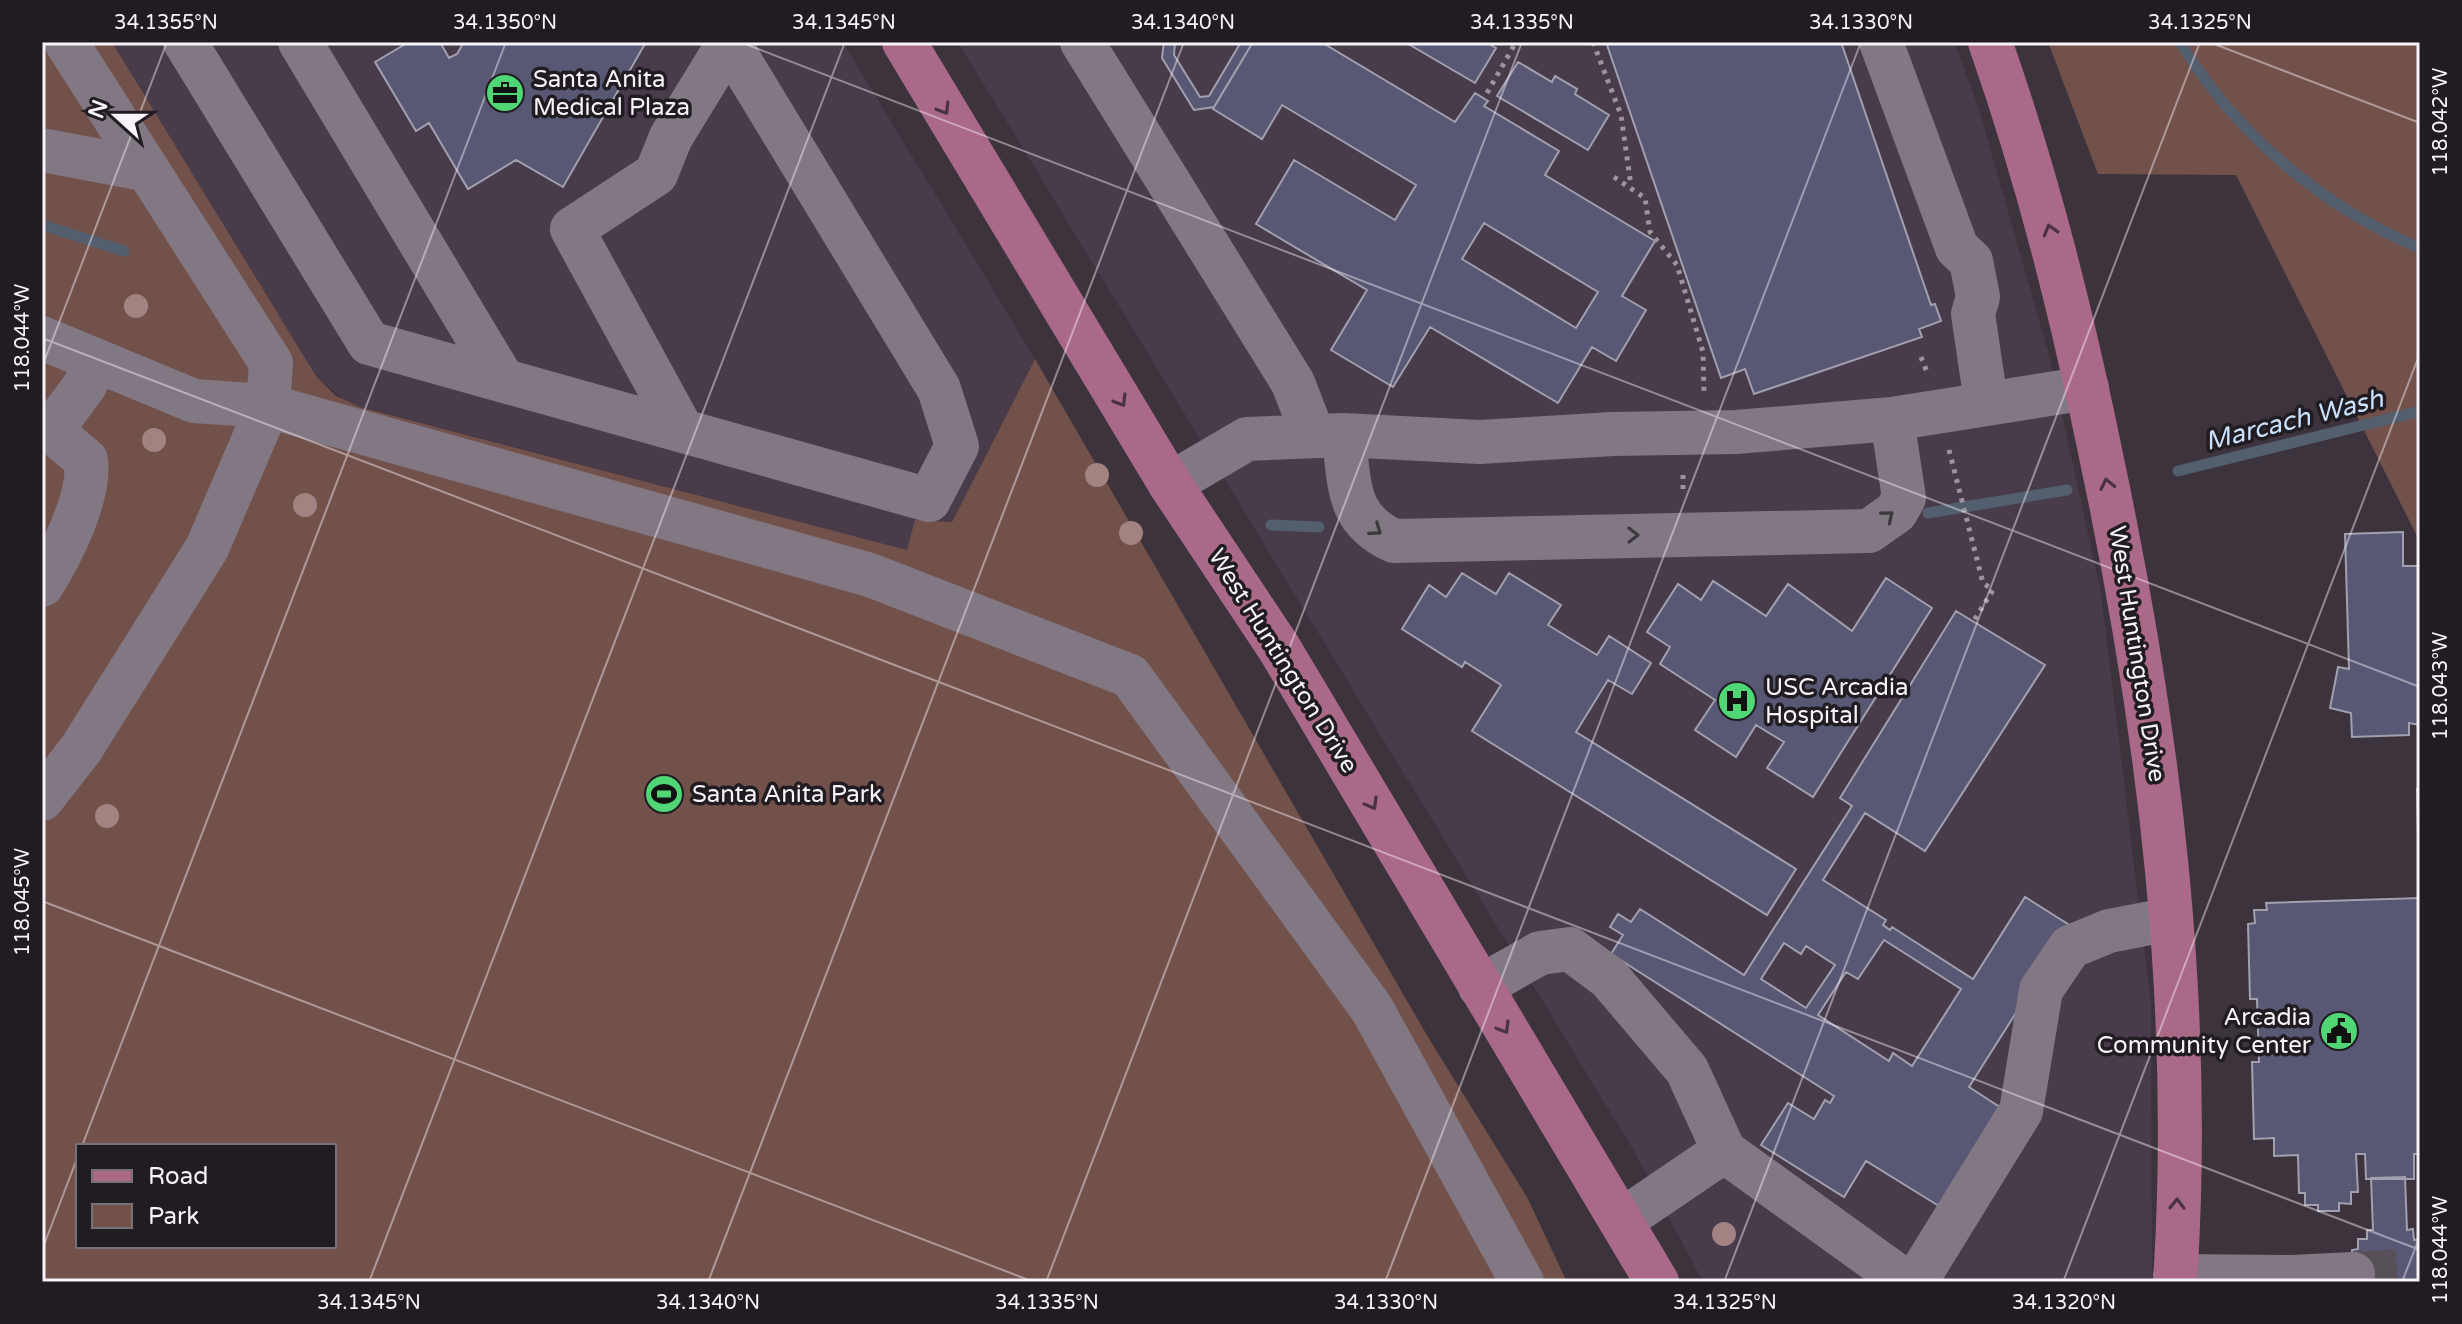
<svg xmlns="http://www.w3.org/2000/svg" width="2462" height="1324" viewBox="0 0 2462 1324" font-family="'Varela Round',sans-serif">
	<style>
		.built { fill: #483b4a }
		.green { fill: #72514b; fill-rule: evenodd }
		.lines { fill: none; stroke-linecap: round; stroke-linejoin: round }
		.stream { stroke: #535e6e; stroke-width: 11 }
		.building { fill: #585774; stroke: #a0a0ae; stroke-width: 2; fill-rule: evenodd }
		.minor-tunnel { stroke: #585059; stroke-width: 44; stroke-dasharray: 44 22; stroke-linecap: butt }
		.path { stroke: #9d959e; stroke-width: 5; stroke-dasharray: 4 6; stroke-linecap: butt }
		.minor { stroke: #817883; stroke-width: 44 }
		.major { stroke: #aa6987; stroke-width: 44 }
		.tree { fill: #a38382 }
		.oneway { stroke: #493340 }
		.oneway2 { stroke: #3d383e }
		.ticks { fill: none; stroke: #f8f2f9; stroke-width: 2; stroke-opacity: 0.45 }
		.labels { text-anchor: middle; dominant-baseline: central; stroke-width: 7; stroke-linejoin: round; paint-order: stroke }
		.poi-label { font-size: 24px; fill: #f8f2f9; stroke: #201c21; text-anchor: start }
		.street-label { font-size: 24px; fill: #f8f2f9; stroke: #201c21 }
		.water-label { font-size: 26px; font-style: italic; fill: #cae1fd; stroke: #201c21 }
		.neatline { fill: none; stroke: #f8f2f9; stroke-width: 3 }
		.ticks-label { font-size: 20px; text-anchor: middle; fill: #f8f2f9 }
	</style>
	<rect width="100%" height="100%" fill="#3c333d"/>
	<path class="built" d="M112 42H843L1035 359 952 522 907 550 347 403 316 376Z
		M958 42H1954L1979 109 2050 359 2101 593 2151 1004 2152 1282H1703L1634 1151Z"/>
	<path class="green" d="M42 42H112L316 376 336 396 360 407 907 550 915 520 952 522 1035 359 1428 1037 1527 1197 1567 1282H42ZM78 1146H334V1246H78Z
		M2048 42H2420V542L2236 175 2098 174Z"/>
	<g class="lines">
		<path class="stream" d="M2180 42C2234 132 2323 208 2420 248
			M42 225 124 251
			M2178 471 2420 411
			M1928 513 2067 490
			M1271 525 1319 527"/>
	</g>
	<path class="building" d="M409 42H440L449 58 457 54 464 42H646L563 187 516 160 468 189 429 123 416 131 375 62Z
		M1164 42H1175L1174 55 1200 97 1209 96 1241 42H1253L1214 107 1194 110 1162 58Z
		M1253 42H1321L1455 122 1475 93 1488 101 1484 106 1559 151 1545 175 1655 241 1622 296 1646 310 1616 361 1592 347 1558 403 1430 327 1393 387 1331 350 1367 290 1256 224 1294 160 1395 220 1416 185 1282 105 1262 139 1213 109ZM1484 223 1598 292 1576 328 1462 259Z
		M1405 42H1486L1496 48 1475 83Z
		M1606 42H1841L1931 305 1935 304 1941 321 1919 329 1922 337 1754 394 1745 369 1721 378Z
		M1518 62 1552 82 1555 76 1577 89 1575 94 1609 115 1588 150 1497 96Z
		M2403 532V566H2420V725L2409 723V735L2352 737 2351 713 2330 708 2338 667 2349 669 2345 534Z
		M1462 573 1496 594 1509 573 1561 605 1548 625 1597 655 1609 636 1651 663 1632 694 1608 680 1576 732 1796 869 1767 915 1472 731 1501 685 1465 662 1462 667 1402 629 1429 585 1446 597Z
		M1886 578 1932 608 1813 797 1767 768 1784 742 1756 725 1736 757 1695 730 1715 700 1660 664 1670 647 1647 632 1678 584 1701 600 1713 581 1766 616 1788 584 1852 631Z
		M1956 611 2045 665 1925 851 1865 813 1823 880 1886 920 1883 925 1890 930 1892 927 1973 979 2025 897 2071 926 1969 1087 2009 1113 1947 1211 1866 1161 1844 1197 1761 1145 1788 1103 1814 1119 1825 1100 1830 1103 1834 1096 1611 954 1623 935 1610 927 1618 914 1631 922 1640 909 1744 975 1852 806 1840 798ZM1884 940 1961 989 1912 1066 1893 1053 1889 1061 1818 1015 1846 972 1858 979ZM1784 943 1801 954 1806 946 1835 965 1806 1008 1761 979Z
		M2417 789H2420V872H2419Z
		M2420 898V1154H2414V1179H2366L2365 1154H2356L2358 1192H2351V1204L2339 1203V1211H2318V1205H2305V1193H2299L2298 1155 2274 1156V1138L2254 1139 2252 1062H2259L2257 999H2250L2248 924 2255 923 2254 910H2267L2266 903Z
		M2405 1177 2407 1230 2413 1229 2414 1240 2420 1239V1282H2353L2352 1250 2358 1249V1239H2367V1230H2373L2371 1178Z"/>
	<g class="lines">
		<path class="minor-tunnel" d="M2353 1274 2420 1270"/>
		<path class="path" d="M1593 42 1621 115 1631 186
			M1487 93 1516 42
			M1614 177 1645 198 1650 232 1677 265 1703 352 1704 393
			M1921 357 1927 372
			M1949 450 1983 583 1993 590 1973 622
			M1683 475V491"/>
		<path class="minor" d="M185 42 369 343 929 500 957 446 939 389 729 43
			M300 42 503 380
			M1082 42 1293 383 1313 435
			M1881 42 1957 248 1971 261 1978 297 1973 314 1986 402
			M42 150 148 170
			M42 338 194 401 268 406 870 575 1130 676 1372 1009 1522 1282
			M682 430 572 229 656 174 671 137 729 42
			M1343 435C1351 483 1344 518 1394 541L1869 531 1896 512 1904 498 1892 419
			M1170 484 1247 439 1343 435 1479 442 1613 434 1736 432 1892 419 2087 388
			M42 585C61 555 91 496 86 460L60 438 57 423 85 385 95 360
			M42 799 81 749 207 548 268 406 271 363 66 42
			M1480 987 1540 953 1570 949 1609 978 1687 1070 1724 1151 1906 1282
			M1621 1221 1724 1151
			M2175 1276 2292 1277V1282
			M2292 1277 2353 1274
			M1912 1282 1918 1278 2021 1111 2041 990 2070 947 2109 931 2171 919"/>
		<path class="major" d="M904 42 1170 484 1279 648 1657 1282
			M1990 42C2040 184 2074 323 2104 470 2160 736 2193 1009 2175 1282"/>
	</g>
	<g class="tree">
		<circle cx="136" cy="306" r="12"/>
		<circle cx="154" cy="440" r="12"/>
		<circle cx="1097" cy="475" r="12"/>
		<circle cx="305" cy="505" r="12"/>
		<circle cx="1131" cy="533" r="12"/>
		<circle cx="107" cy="816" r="12"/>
		<circle cx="1724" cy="1234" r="12"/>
	</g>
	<defs><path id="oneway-chevron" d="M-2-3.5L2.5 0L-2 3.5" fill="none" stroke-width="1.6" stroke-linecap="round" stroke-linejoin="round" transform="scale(2)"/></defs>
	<g class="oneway">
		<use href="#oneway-chevron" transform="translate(944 109) rotate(59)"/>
		<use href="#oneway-chevron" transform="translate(2050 230) rotate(-106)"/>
		<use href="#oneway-chevron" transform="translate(1121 401) rotate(59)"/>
		<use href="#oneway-chevron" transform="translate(2107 484) rotate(-102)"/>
		<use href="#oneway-chevron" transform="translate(1372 804) rotate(60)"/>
		<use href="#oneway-chevron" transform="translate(1504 1028) rotate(59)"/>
		<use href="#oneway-chevron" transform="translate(2177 1204) rotate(-89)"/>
	</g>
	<g class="oneway2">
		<use href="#oneway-chevron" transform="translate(1888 516) rotate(-39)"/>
		<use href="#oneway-chevron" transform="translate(1376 530) rotate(35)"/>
		<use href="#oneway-chevron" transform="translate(1633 535) rotate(-1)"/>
	</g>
	<path class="ticks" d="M740 42 2420 687M2209 42 2420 123M42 338 2420 1250M42 367 167 42M42 901 1034 1282M82 1146 506 42M42 1250 78 1156M369 1282 845 42M708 1282 1184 42M1046 1282 1522 42M1385 1282 1861 42M1724 1282 2200 42M2063 1282 2420 353M2402 1282 2420 1236"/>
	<defs>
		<g id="office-disc" transform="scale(2)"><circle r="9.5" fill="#50d674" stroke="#201c21"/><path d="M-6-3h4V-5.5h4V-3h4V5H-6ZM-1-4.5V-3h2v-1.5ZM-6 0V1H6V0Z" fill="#111"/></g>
		<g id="hospital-disc" transform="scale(2)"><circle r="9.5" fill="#50d674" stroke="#201c21"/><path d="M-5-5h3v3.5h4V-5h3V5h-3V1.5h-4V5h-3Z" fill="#111"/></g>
		<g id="stadium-disc" transform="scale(2)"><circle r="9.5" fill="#50d674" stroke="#201c21"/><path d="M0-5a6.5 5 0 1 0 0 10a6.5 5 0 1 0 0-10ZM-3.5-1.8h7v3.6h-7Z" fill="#111"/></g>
		<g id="civic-disc" transform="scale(2)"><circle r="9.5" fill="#50d674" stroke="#201c21"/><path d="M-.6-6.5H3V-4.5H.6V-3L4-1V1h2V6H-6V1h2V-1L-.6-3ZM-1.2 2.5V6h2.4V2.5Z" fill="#111"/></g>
	</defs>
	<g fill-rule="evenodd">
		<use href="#office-disc" x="505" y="93"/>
		<use href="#hospital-disc" x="1737" y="701"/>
		<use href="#stadium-disc" x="664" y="794"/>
		<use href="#civic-disc" x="2339" y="1031"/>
	</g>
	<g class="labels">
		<g class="poi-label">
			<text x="533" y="79">Santa Anita<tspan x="533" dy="28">Medical Plaza</tspan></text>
			<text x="1765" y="687">USC Arcadia<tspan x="1765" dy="28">Hospital</tspan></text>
			<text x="692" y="794">Santa Anita Park</text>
			<text x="2311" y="1017" text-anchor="end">Arcadia<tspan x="2311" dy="28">Community Center</tspan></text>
		</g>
		<g class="street-label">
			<text transform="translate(2137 654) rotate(81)">West Huntington Drive</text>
			<text transform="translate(1283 661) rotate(58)">West Huntington Drive</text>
		</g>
		<g class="water-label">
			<text transform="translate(2294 420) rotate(-14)">Marcach Wash</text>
		</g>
	</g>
	<rect width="2462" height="1324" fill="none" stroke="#201c21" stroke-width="88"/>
	<rect x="76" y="1144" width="260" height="104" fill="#201c21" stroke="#767277" stroke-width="2"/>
	<rect x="92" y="1170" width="40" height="12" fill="#aa6987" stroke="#767277" stroke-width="2"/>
	<text x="148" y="1184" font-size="24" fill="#f8f2f9">Road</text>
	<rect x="92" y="1204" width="40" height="24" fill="#72514b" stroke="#767277" stroke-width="2"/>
	<text x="148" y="1224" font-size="24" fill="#f8f2f9">Park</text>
	<g transform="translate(116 116) rotate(291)" stroke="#201c21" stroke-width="6" paint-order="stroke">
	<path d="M0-6L14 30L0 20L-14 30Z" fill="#f8f2f9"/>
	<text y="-12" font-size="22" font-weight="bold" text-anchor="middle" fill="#f8f2f9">N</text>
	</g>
	<rect x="44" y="44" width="2374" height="1236" class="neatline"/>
	<g class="ticks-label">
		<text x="166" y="29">34.1355°N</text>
		<text x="505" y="29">34.1350°N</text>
		<text x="844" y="29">34.1345°N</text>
		<text x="1183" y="29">34.1340°N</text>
		<text x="1522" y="29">34.1335°N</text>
		<text x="1861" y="29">34.1330°N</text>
		<text x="2200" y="29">34.1325°N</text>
		<text transform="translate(2440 122) rotate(-90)" y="7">118.042°W</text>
		<text transform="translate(22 338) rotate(-90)" y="7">118.044°W</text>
		<text transform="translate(2440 686) rotate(-90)" y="7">118.043°W</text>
		<text transform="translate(22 902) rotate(-90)" y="7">118.045°W</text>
		<text transform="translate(2440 1250) rotate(-90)" y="7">118.044°W</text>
		<text x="369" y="1309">34.1345°N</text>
		<text x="708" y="1309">34.1340°N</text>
		<text x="1047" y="1309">34.1335°N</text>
		<text x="1386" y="1309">34.1330°N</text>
		<text x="1725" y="1309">34.1325°N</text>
		<text x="2064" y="1309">34.1320°N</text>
	</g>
</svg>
